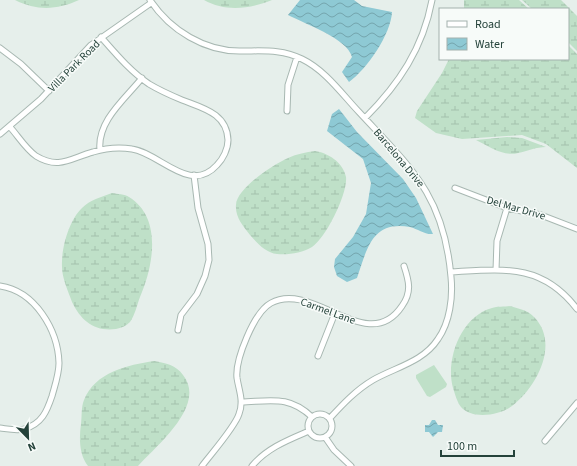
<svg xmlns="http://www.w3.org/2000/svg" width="577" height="466" viewBox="0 0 577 466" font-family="'Source Sans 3',sans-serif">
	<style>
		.wetland { fill: url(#wetland-marsh) }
		.green { fill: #bfe0c8 }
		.water { fill: url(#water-waves) }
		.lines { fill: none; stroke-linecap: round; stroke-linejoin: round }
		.street-casing { stroke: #a8b8b2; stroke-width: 7 }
		.street { stroke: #fff; stroke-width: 5 }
		.labels { text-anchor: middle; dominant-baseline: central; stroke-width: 3; stroke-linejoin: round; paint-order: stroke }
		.street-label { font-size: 11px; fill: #24423a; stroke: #f7fbf9 }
	</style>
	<defs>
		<pattern id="wetland-marsh" width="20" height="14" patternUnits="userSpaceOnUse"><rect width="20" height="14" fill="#bfe0c8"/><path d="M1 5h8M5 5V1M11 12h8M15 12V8" fill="none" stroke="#a4c1ad"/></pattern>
		<pattern id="water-waves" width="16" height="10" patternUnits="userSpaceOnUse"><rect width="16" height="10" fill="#8ec9d4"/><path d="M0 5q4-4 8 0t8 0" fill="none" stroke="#74a5ad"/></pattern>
	</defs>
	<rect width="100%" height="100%" fill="#e6efeb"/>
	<path class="wetland" d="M15 0H79C57 10 37 11 15 0Z
		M204 0H272C250 9 225 12 204 0Z
		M464 0H519L529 9H464Z
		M522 0H561L577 16V51L568 42V9H532Z
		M568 45 577 54V168L546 144 522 135 462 139 436 133 415 118 417 111 442 73 449 59H568Z
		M507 137 522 138 546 147C536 147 528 151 518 153 504 157 488 146 476 140Z
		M315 151C328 153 343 162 346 177 348 193 326 238 312 247 302 253 289 255 277 254 266 253 257 243 250 235 243 226 235 217 236 205 236 189 274 164 288 158 297 154 306 152 315 151Z
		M112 193C117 194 125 194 129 197 163 218 153 267 140 297 137 305 135 315 130 322 126 326 121 328 116 329 95 332 81 321 72 302 68 291 62 278 62 267 61 249 69 220 82 208 90 200 101 197 112 193Z
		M510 306C519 309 528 310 534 317 560 343 537 387 512 406 501 415 472 420 461 407 457 402 455 394 453 388 445 360 461 316 492 308 497 306 504 307 510 306Z
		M154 361C166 363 176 365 183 375 207 405 157 445 138 466H88C79 455 79 438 81 424 82 417 81 407 84 400 95 372 128 365 154 361Z"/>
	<path class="green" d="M434 365 447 384 446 387 430 397 427 396 416 378V375Z"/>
	<path class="water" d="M300 0H354L362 6 392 12C391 34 367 69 349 82L342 72 352 57C347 38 305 24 288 15Z
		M339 109 357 132 403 179 416 198 433 234C425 235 418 229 410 227 372 220 367 249 357 278L347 282 337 276 334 267 335 259 353 237 366 214 371 183 363 159 327 131 332 114Z
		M432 420H435L438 425H443L442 432H438L433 437 429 432H425V425H429Z"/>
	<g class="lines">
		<g class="street-casing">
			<path id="street" d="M150 0C170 30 205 52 242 51 264 51 282 49 302 59 325 70 342 94 359 112 411 168 444 195 451 277 453 297 450 322 438 339 423 362 396 367 373 380 356 390 343 404 330 418
				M0 48 21 64 49 91
				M287 111 288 85 297 57
				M365 118C399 84 423 48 432 0
				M10 127C18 136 26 149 36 156 59 170 71 158 93 152 106 148 120 147 132 149 160 153 190 195 217 165 223 159 228 149 228 140 227 113 202 108 182 100 170 95 159 90 149 84 130 71 116 54 101 37
				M0 134 41 99 91 45 151 3
				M100 150C97 121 125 99 142 78
				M455 188 507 208 541 215 577 229
				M496 270 497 241 507 208
				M451 272C503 269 542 263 577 309
				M0 286C35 291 58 330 59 363 59 374 55 385 52 396 47 411 42 424 24 429 17 431 8 429 0 428
				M178 330 181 315 197 294 205 276 209 260 208 244 198 208 194 175
				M318 356 335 313
				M241 402C271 401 289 395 312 417
				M308 426a12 12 0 1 1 24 0a12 12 0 1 1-24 0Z
				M325 437 334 450 351 466
				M545 441 577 403
				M202 466C211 454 235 427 239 414 244 401 239 391 237 378 235 360 254 312 271 303 313 280 368 357 402 306 412 292 409 281 404 266
				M252 466C267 448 288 440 309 431"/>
		</g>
		<use href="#street" class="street"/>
	</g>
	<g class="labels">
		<g class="street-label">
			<text transform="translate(74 66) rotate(-45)">Villa Park Road</text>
			<text transform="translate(399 158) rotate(50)">Barcelona Drive</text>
			<text transform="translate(516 208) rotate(16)">Del Mar Drive</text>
			<text transform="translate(328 311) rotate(20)">Carmel Lane</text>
		</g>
	</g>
	<rect x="439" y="8" width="130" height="52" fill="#f7fbf9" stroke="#a3b1ad"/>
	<rect x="447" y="21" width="20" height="6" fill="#ffffff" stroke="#a3b1ad"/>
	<text x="475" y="28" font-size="12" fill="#24423a">Road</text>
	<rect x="447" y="38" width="20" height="12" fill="url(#water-waves)" stroke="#a3b1ad"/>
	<text x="475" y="48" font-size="12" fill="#24423a">Water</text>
	<g transform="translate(28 438) rotate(157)" stroke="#f7fbf9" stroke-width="3" paint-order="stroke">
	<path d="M0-3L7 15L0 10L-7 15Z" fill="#24423a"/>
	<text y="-6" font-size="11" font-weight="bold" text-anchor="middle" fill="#24423a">N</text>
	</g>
	<path d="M441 450v6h73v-6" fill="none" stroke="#24423a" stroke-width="2"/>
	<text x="447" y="450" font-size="12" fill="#24423a" stroke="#f7fbf9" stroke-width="3" paint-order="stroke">100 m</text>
</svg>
